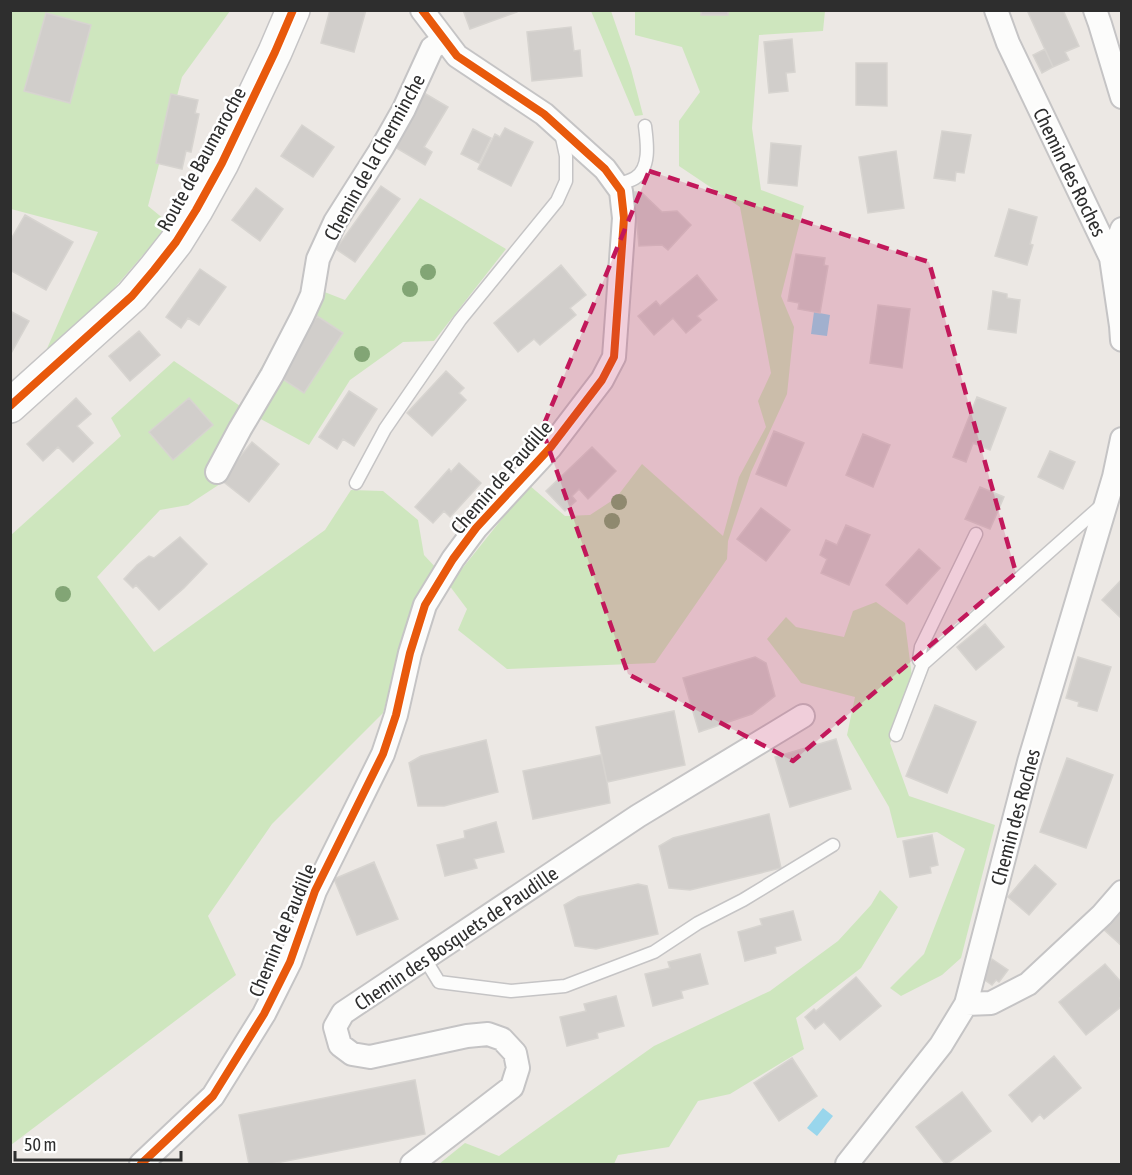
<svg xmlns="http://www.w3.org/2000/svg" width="1132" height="1175" viewBox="0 0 1132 1175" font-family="'Asap Condensed',sans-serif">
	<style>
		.green { fill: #cee6be }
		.water { fill: #99d6ec }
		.building { fill: #d1cecb; stroke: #d7d4d0; stroke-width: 1.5 }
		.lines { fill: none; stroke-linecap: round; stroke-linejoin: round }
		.lane-casing { stroke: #c5c4c5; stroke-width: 15 }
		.street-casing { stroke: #c5c4c5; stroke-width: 26 }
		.secondary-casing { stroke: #c5c4c5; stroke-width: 36 }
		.lane { stroke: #fcfcfb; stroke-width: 12 }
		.street { stroke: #fcfcfb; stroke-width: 22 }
		.secondary { stroke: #fcfcfb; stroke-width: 33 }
		.cycleway-casing { stroke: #fff; stroke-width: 11 }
		.cycleway { stroke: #e8590c; stroke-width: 8 }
		.tree { fill: #82a575 }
		.marked { fill: #c2185b; fill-opacity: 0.2; stroke: #c2185b; stroke-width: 4.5; stroke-dasharray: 12 8; stroke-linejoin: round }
		.labels { text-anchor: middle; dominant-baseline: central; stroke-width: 5; stroke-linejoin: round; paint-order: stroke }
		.street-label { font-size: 20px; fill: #2e2e2e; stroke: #fff }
	</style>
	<rect width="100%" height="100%" fill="#ece8e4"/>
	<path class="green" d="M10 11H230L182 77 148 206 170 224 97 308 42 360 98 232 11 209Z
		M591 11H611L631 69 643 115 635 116Z
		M635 11H825L823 31 759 35 752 128 761 190 804 206 781 296 794 327 787 394 751 472 728 541 727 559 655 663 507 669 458 630 467 609 449 585 529 485 565 516 590 515 616 498 642 464 723 536 739 477 766 427 758 401 771 373 740 207 679 166V121L700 92 682 47 635 35Z
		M420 198 506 249 434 341 403 342 350 380 309 445 257 417 220 484 188 505 160 510 97 577 154 652 325 530 351 490 383 491 418 520 424 555 437 569 414 603 383 713 272 824 208 916 236 975 11 1145V869L13 871 10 868 11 535 121 436 111 418 174 361 240 406 299 300 304 284 345 300Z
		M876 602 905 623 914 692 890 743 909 796 995 825 961 958 942 975 901 996 890 988 924 954 965 849 937 832 897 838 889 807 847 735 855 697 801 683 767 639 786 617 796 627 844 637 853 611Z
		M880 890 898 907 861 968 796 1018 804 1049 730 1094 698 1101 669 1147 618 1155 614 1164H439L465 1143 499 1156 654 1046 770 991 838 941 871 905Z"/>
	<path class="water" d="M814 312 830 315 827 336 811 334Z
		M823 1108 833 1116 817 1136 807 1128Z"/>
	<path class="building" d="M330 10H366L354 52 321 43Z
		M463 10H517V12L470 29Z
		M701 10H728V15H701Z
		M1027 10H1063L1079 46 1065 52 1069 60 1053 67Z
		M46 13 91 25 70 103 24 91Z
		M571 27 574 51 580 50 582 76 532 81 527 32Z
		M792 39 795 72 786 73 788 91 769 93 764 42Z
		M1045 49 1053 67 1042 73 1033 55Z
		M856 63H887V106L856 105Z
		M419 90 448 107 424 147 432 152 425 165 388 143Z
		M171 94 198 100 195 113 199 114 191 152 186 151 182 169 156 163Z
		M302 125 334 147 313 177 281 156Z
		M505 128 533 142 511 186 478 169 495 134 500 137Z
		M473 129 491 138 479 163 461 154Z
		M942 131 971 135 964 173 956 172 955 181 934 178Z
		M771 143 801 146 797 186 768 183Z
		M896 151 904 208 868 213 859 157Z
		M381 186 400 199 355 262 336 249Z
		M256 188 283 209 260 241 232 220Z
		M634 192H641L662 212 677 211 691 225 668 250 662 245 639 246Z
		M1009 209 1037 217 1030 244 1033 245 1027 265 995 256Z
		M25 215 73 242 46 290 10 270V241Z
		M796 254 825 258 824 265 828 266 820 313 798 309 799 303 788 301Z
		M561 265 586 295 570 308 576 315 540 345 534 339 518 352 494 323Z
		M200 269 226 287 199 325 188 318 181 328 166 317Z
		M697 275 717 300 697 316 701 320 686 333 673 318 654 335 638 316 656 301 660 306Z
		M993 291 1007 294V298L1020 300 1016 333 988 329Z
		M878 305 910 309 902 368 870 363Z
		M10 311 29 321 10 355Z
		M317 316 343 333 304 393 278 376Z
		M139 331 160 355 130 381 109 356Z
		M446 371 464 388 459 393 466 400 432 436 407 413Z
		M349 391 377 409 354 446 343 439 337 449 319 437Z
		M977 397 1006 408 990 450 973 443 966 462 953 457Z
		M76 398 91 414 77 426 93 443 73 462 58 447 43 461 27 444Z
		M189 398 213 425 173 460 149 432Z
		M774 431 804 443 786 486 756 474Z
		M863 434 890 445 873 487 846 475Z
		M252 442 279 464 249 502 221 480Z
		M592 447 616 471 588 499 579 489 572 496 576 501 565 511 546 491Z
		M1050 451 1075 462 1063 489 1038 477Z
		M459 463 481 483 450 517 444 511 433 523 415 507 449 469 451 472Z
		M980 487 1004 497 990 529 965 519Z
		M761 508 790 530 766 561 737 539Z
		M846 525 870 535 849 585 821 573 827 559 820 555 826 540 837 545Z
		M180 537 207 564 184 588 159 610 136 585 133 588 124 579 137 565 149 556 154 558Z
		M919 549 940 568 907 604 886 585Z
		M1122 579V616L1120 617 1102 600Z
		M985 624 1004 647 976 670 957 647Z
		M755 657 766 663 775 696 752 714 699 732 683 678Z
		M1078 657 1111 667 1097 711 1078 706 1079 702 1066 698Z
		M935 705 976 722 947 793 906 776Z
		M674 711 685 765 607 782 596 727Z
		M836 739 851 789 790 807 775 757Z
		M486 740 498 792 444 806H418L409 763 421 756Z
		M601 755 607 782 610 803 533 819 523 771Z
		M1067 758 1113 775 1086 848 1040 832Z
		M769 814 781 868 690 890 669 888 659 846 673 838Z
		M496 822 504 852 474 859 477 868 445 876 437 845 465 838 464 831Z
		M932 835 938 865 930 867 931 873 910 877 903 841Z
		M374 862 398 919 357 935 334 879Z
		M1035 865 1056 884 1029 915 1008 897Z
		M638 884 647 886 658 934 596 949 575 946 564 905 578 897Z
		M1122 908V946L1103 929Z
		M793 911 801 940 775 947 776 953 745 961 738 932 762 925 760 919Z
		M700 954 708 984 681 991 683 998 653 1006 645 974 670 968 668 962Z
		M992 959 1008 970 999 982 996 980 992 985 982 978 986 973 984 971Z
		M1105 964 1122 983V997L1120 998 1122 1006 1086 1035 1059 1002Z
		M856 977 881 1006 840 1040 824 1022 815 1029 805 1017 814 1009 816 1011Z
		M616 996 624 1026 597 1033 598 1038 567 1046 560 1017 586 1011 584 1004Z
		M1054 1056 1081 1088 1044 1119 1040 1114 1032 1122 1009 1095Z
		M792 1058 817 1096 779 1121 754 1083Z
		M415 1080 425 1134 271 1164H249L239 1115Z
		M962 1092 991 1131 947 1164H945L916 1127Z"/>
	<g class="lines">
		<g class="lane-casing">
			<path id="lane" d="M617 185C623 183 630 181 635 178 651 168 647 142 645 126
				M356 483 385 429 460 320 557 201 566 181V156L561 133
				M976 534 921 647 919 660 923 664 1102 505
				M896 735 923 664
				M425 959 439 982 511 991 565 986 654 952 698 923 743 900 833 845"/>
		</g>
		<g class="street-casing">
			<path id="street" d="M996 10 1008 43 1111 258 1121 326 1122 340
				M1095 10 1100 24 1122 97
				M1111 258 1122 229
				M217 472 240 429 272 375 302 317 312 295 318 259 335 222 382 148 404 109 432 48 444 40
				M966 1004 991 1003 1028 984 1102 915 1122 892
				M141 1164 213 1096 264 1014 290 962 315 891 383 754 396 715 410 653 425 605 453 559 476 528 550 448 602 380 614 357 624 218 621 191 605 169 544 114 457 56 422 10
				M412 1164 512 1087 518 1068 515 1053 502 1039 488 1034 467 1036 370 1057 352 1054 340 1045 335 1027 343 1013 638 816 803 716
				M847 1164 941 1045 966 1004 1029 762 1114 477 1122 439"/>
		</g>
		<g class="secondary-casing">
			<path id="secondary" d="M10 406 132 296 154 270 176 242 196 210 222 163 275 52 293 10"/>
		</g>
		<use href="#lane" class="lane"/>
		<use href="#street" class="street"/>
		<use href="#secondary" class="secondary"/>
		<g class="cycleway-casing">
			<path id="cycleway" d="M10 406 132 296 154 270 176 242 196 210 222 163 275 52 293 10
				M141 1164 213 1096 264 1014 290 962 315 891 383 754 396 715 410 653 425 605 453 559 476 528 550 448 602 380 614 357 624 218 621 191 605 169 544 114 457 56 422 10"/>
		</g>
		<use href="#cycleway" class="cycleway"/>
	</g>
	<g class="tree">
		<circle cx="428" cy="272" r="8"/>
		<circle cx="410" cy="289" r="8"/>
		<circle cx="362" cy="354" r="8"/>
		<circle cx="619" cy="502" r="8"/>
		<circle cx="612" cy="521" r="8"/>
		<circle cx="63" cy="594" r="8"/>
	</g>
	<path class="marked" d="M649 171 929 262 1016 573 793 761 628 674 542 429Z"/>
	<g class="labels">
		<g class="street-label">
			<text transform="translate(374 157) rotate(-61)">Chemin de la Cherminche</text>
			<text transform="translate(201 159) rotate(-61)">Route de Baumaroche</text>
			<text transform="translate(1070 172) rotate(64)">Chemin des Roches</text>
			<text transform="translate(501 477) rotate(-49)">Chemin de Paudille</text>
			<text transform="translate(1015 817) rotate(-75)">Chemin des Roches</text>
			<text transform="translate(282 930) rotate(-67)">Chemin de Paudille</text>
			<text transform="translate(456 938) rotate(-34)">Chemin des Bosquets de Paudille</text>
		</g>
	</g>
	<rect width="1132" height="1175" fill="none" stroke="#2e2e2e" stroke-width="24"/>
	<path d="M15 1151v9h166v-9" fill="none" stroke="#2e2e2e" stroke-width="3"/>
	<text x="24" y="1151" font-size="18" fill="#2e2e2e" stroke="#ffffff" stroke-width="4.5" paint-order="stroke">50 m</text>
</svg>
